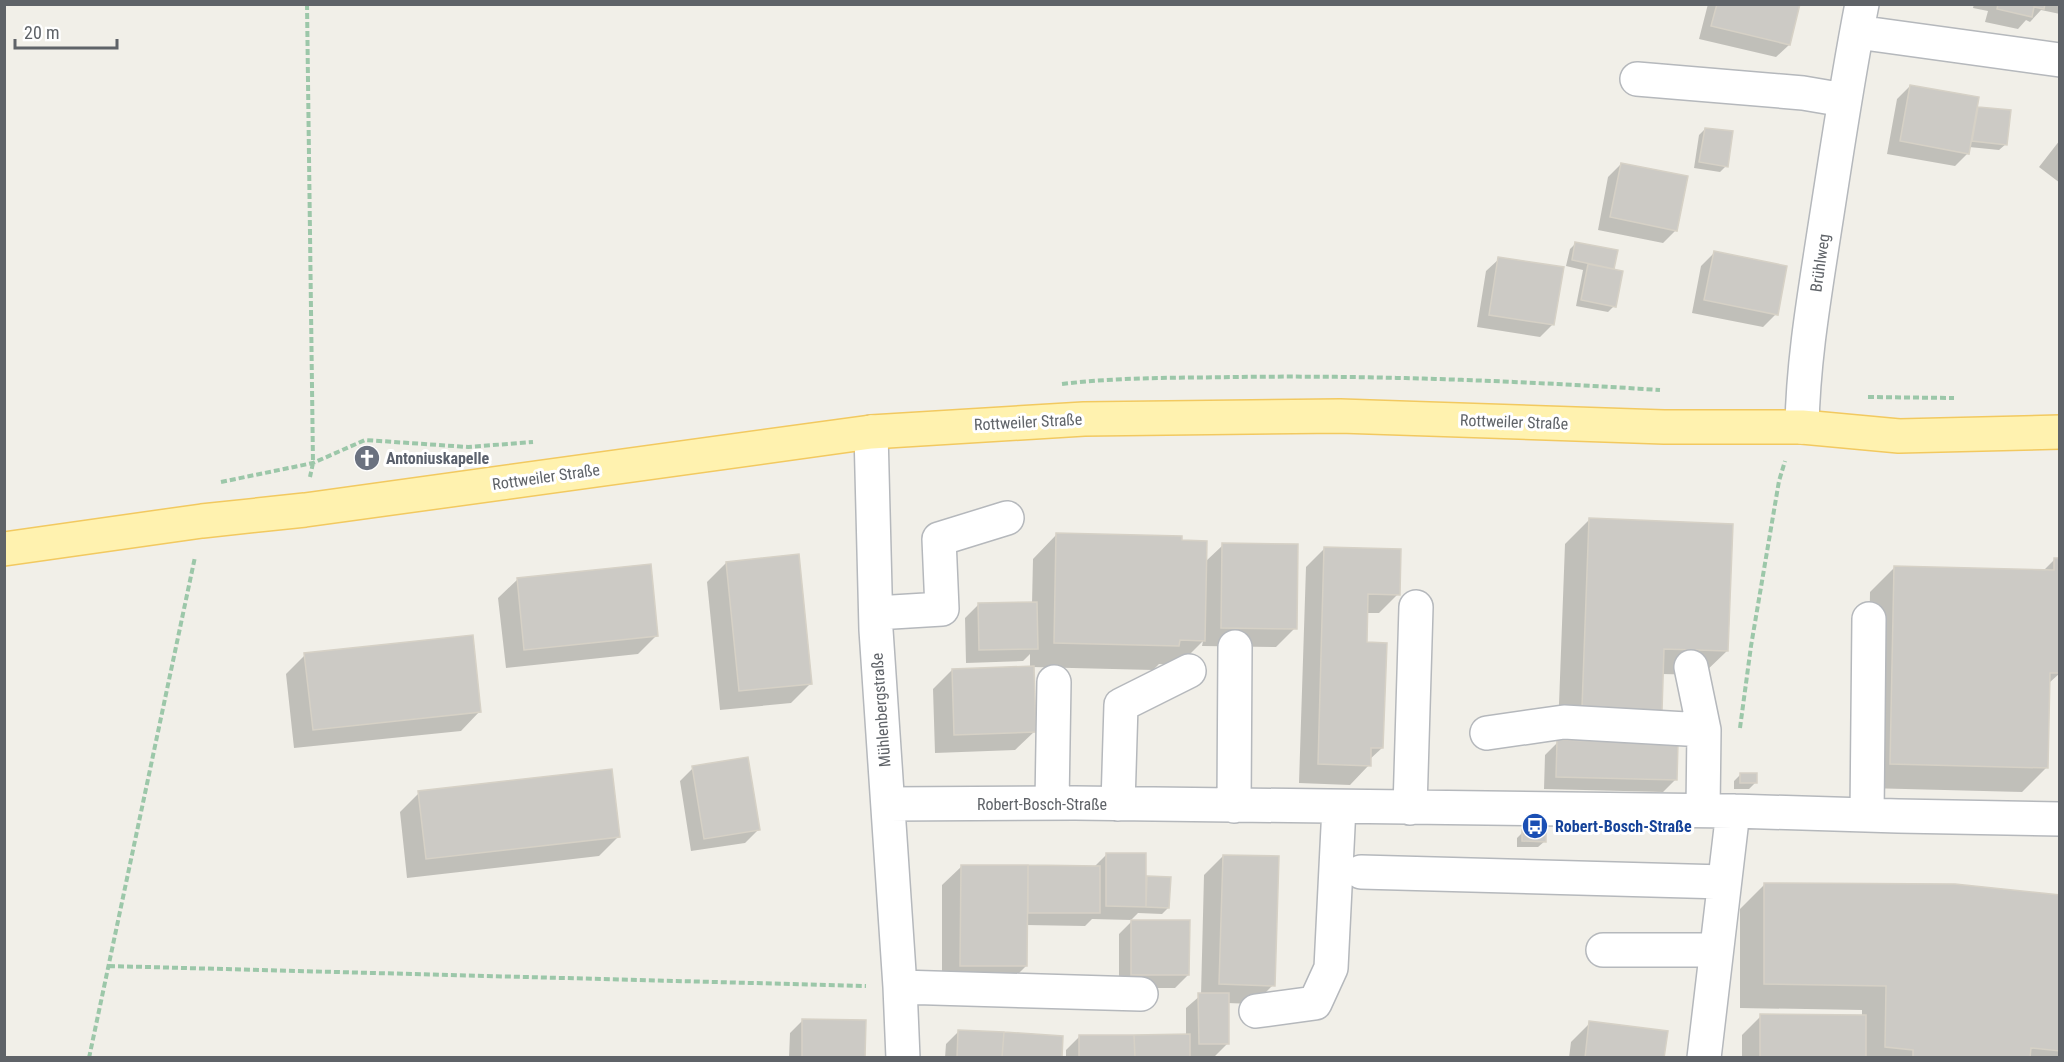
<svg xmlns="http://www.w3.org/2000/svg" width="2064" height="1062" viewBox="0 0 2064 1062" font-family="'Roboto Condensed',sans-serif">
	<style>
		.shadow { fill: #0003 }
		.building { fill: #cccac5; stroke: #d6d1c6; stroke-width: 1.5 }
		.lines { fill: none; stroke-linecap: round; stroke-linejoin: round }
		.minor-casing { stroke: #b5b8bc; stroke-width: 36 }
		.major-casing { stroke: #f2c960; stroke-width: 36 }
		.path { stroke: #9cc7a9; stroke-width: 4; stroke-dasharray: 6 3; stroke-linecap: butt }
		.minor { stroke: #fff; stroke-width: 33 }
		.major { stroke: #fff2af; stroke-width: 33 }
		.labels { text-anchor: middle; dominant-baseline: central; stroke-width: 6; stroke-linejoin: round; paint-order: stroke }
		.street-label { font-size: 16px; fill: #5f6368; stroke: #fff }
		.worship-label { font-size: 16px; font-weight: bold; fill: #5b616d; stroke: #fff; text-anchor: start }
		.transit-label { font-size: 16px; font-weight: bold; fill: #164399; stroke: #fff; text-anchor: start }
	</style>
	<rect width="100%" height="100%" fill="#f1efe8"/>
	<path class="shadow" d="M1708 4H1798L1789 45 1776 57 1699 39Z
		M1974 4H2060V14L2041 10 2030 22 2026 20 2018 29 1985 22 1988 11 1973 8Z
		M1910 86 1975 111 1978 108 2006 144 1999 150 1969 147 1968 153 1955 166 1887 154 1897 99Z
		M1705 129 1726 166 1720 172 1694 168 1699 135Z
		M2060 140V183L2039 167Z
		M1621 164 1676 230 1663 243 1598 230 1608 177Z
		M1576 243 1616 251 1612 271 1614 306 1608 312 1576 306 1583 270 1566 266 1570 249Z
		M1714 253 1776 314 1763 327 1692 313 1701 266Z
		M1499 259 1553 324 1540 337 1477 327 1486 271Z
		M1589 520 1727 651 1702 675 1662 674 1660 710 1636 734 1558 731 1565 544Z
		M1057 534 1180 541 1205 562 1223 545 1295 628 1276 647 1202 646 1203 641 1179 665 1159 664 1153 670 1032 667 1035 731 1015 750 935 753 933 689 952 670 1030 668V654L1023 661 966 663 965 618 978 605 1032 604 1033 559Z
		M1325 548 1398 594 1379 613H1366L1365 644 1382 748 1369 760V765L1350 785 1299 783 1306 567Z
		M2055 559 2060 673 2049 683 2047 767 2022 792 1866 788 1870 592 1895 567 2043 571Z
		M726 563 810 684 791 703 720 710 707 582Z
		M518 579 657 635 638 654 506 668 498 598Z
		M305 655 480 711 461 731 294 748 286 674Z
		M1558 742 1676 779 1663 792 1544 789 1545 755Z
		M693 768 758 830 745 843 691 851 680 781Z
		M1740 775 1755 783 1749 789H1734V781Z
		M419 793 618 837 599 856 407 878 400 812Z
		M1523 832 1545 841 1538 847H1517V838Z
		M1107 854 1144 880 1147 877 1168 908 1162 914 1138 913 1131 920 1092 919 1085 926 1026 925V966L1007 985 942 984V885L962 866 1094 867Z
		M1223 856 1273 985 1254 1004 1227 1003V1044L1213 1058H1066V1050L1079 1037 1186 1036V1008L1201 995 1204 875Z
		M1765 884 2060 897V1058H1742V1035L1761 1016H1862V1010L1740 1008V909Z
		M1132 921 1188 975 1175 988H1119V934Z
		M803 1020 864 1058H789L790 1033Z
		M1590 1023 1663 1058H1569L1571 1042Z
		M959 1031 1061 1058H945L946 1044Z"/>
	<path class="building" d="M1717 4H1800L1790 45 1711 26Z
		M1998 4H2045L2044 9 2034 7 2032 17 1997 9Z
		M1910 85 1979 97 1969 154 1900 141Z
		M1978 107 2011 110 2007 145 1972 141Z
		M1705 128 1733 131 1728 167 1699 162Z
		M1621 163 1688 176 1677 231 1610 217Z
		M1575 242 1618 250 1614 269 1572 260Z
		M1714 251 1787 266 1778 315 1704 300Z
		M1498 257 1564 267 1554 325 1489 315Z
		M1588 264 1623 271 1616 307 1581 300Z
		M1589 518 1733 524 1728 651 1664 649 1662 711 1582 707Z
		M1056 533 1182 536V540L1207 541 1205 641 1180 640 1179 646 1054 643Z
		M1222 543 1298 544 1297 629 1221 628Z
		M1324 547 1401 549 1400 595 1368 594 1367 642 1387 643 1383 748H1371V766L1318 764Z
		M799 554 812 684 739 691 726 562Z
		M2054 558H2060V673H2050L2048 768 1890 764 1894 566 2054 570Z
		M651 564 658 636 524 650 517 578Z
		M1037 602 1038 649 979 650 978 603Z
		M473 635 481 712 313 730 304 653Z
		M1034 666 1036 732 954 735 952 669Z
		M1557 740 1678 743 1677 780 1556 777Z
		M748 757 760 830 704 839 692 766Z
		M612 769 620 837 426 859 418 791Z
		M1740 773H1757V783H1740Z
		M1522 830H1546V842L1522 841Z
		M1106 853H1146V907L1106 906Z
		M1223 855 1279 856 1275 986 1219 984Z
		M961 865H1028L1027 966H960Z
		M1028 865 1100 866V913H1028Z
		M1147 876 1171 877 1169 908 1146 907Z
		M1764 883 1955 884 2060 895V1051L2031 1048 2030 1058H1913V1050L1885 1047 1886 986 1764 984Z
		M1131 920H1190L1189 975H1131Z
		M1198 993H1229V1044H1199Z
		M1760 1014 1866 1015V1058H1760Z
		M802 1019 866 1020 865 1058H802Z
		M1589 1021 1668 1031 1664 1058H1585Z
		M958 1030 1004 1032 1002 1058H957Z
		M1004 1032 1063 1036 1062 1058H1002Z
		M1190 1034V1058H1135L1134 1035Z
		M1079 1035H1134L1135 1058H1079Z"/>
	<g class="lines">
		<g class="minor-casing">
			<path id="minor" d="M1857 32 2060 60
				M1637 79 1803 93 1844 100
				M1802 427C1803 362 1814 298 1824 233 1836 157 1847 80 1862 4
				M871 432 876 630 900 987 903 1058
				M876 613 942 609 939 539 1007 518
				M1691 667 1704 730
				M1487 733 1564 722 1704 730 1703 810
				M1052 803 1054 682
				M888 804 1075 803 1733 811 1898 816 2060 819
				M1118 804 1121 705 1189 671
				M1234 806 1235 647
				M1410 808 1416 607
				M1867 815 1869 619
				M1361 872 1724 882
				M1603 950H1716
				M900 987 1141 994
				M1256 1011 1315 1003 1331 968 1339 807
				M1704 1058 1733 811"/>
		</g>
		<g class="major-casing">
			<path id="major" d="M4 549 202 521 305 510 871 432 1084 419 1340 416 1664 427H1802L1899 436 2060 432"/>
		</g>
		<path class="path" d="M307 4 313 463 310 477
			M1062 384C1120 377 1178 378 1235 377 1377 375 1519 381 1660 390
			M1868 397 1954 398
			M221 482 313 463 365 440 468 447 533 442
			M1740 728 1751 646 1779 481 1785 461
			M109 966 866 986
			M89 1058 195 557"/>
		<use href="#minor" class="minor"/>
		<use href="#major" class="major"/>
	</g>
	<defs>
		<g id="church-disc" transform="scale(1.35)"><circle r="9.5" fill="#6b7280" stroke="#fff"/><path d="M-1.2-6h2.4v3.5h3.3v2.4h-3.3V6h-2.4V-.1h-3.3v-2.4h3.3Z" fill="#fff"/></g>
		<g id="bus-disc" transform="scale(1.35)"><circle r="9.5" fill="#1a4fb4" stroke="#fff"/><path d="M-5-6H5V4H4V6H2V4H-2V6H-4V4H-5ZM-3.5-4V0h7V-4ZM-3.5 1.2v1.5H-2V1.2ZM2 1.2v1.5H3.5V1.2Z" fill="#fff"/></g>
	</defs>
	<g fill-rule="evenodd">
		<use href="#church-disc" x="367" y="458"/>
		<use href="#bus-disc" x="1535" y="826"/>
	</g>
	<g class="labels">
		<g class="street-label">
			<text transform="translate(1820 263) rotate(-82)">Brühlweg</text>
			<text transform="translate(1028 422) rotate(-3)">Rottweiler Straße</text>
			<text transform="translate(1514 422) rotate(2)">Rottweiler Straße</text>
			<text transform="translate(546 477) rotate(-8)">Rottweiler Straße</text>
			<text transform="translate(881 710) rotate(-94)">Mühlenbergstraße</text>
			<text x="1042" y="804">Robert-Bosch-Straße</text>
		</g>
		<g class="worship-label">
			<text x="386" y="458">Antoniuskapelle</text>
		</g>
		<g class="transit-label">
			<text x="1555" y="826">Robert-Bosch-Straße</text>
		</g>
	</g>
	<rect width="2064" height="1062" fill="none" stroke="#5f6368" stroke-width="12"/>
	<path d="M15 39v9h102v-9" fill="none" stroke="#5f6368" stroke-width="3"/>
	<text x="24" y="39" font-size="18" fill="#5f6368" stroke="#ffffff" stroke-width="4.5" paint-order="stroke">20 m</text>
</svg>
